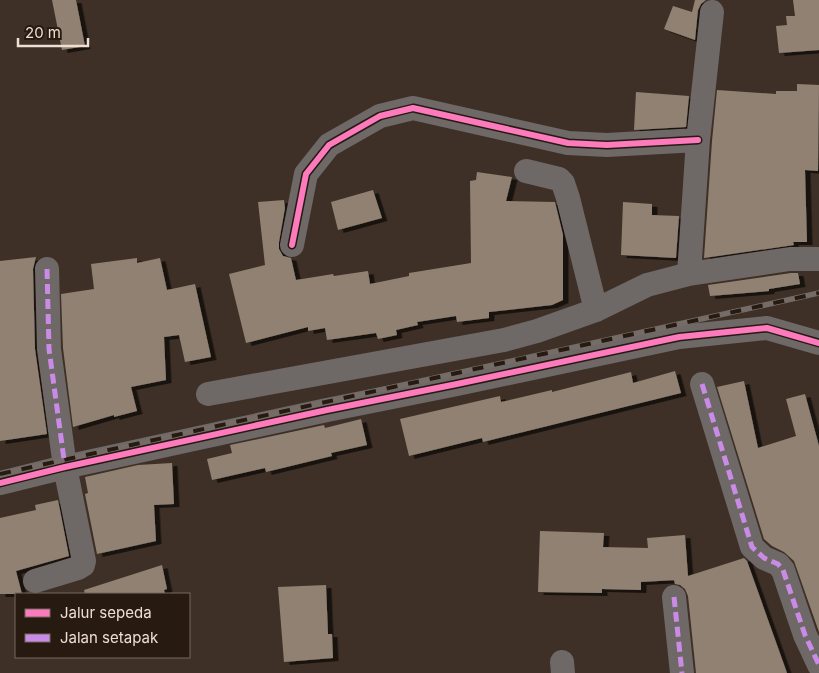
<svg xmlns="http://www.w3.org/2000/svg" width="819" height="673" viewBox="0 0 819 673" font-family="Inter,sans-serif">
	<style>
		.building { fill: #918172; filter: url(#shadow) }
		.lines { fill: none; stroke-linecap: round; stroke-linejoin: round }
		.minor { stroke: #6e6867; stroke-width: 24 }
		.rail-casing { stroke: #756c67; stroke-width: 5.5 }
		.rail { stroke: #261a11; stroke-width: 4; stroke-dasharray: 11; stroke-linecap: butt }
		.quiet { stroke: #ca8be6; stroke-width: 5; stroke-dasharray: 10 5; stroke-linecap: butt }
		.cycleway-casing { stroke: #261a11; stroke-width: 9 }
		.cycleway { stroke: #fd7abc; stroke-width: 6 }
	</style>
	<defs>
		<filter id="shadow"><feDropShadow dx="5.5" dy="3" stdDeviation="0" flood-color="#0009"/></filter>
	</defs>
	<rect width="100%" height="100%" fill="#3e3026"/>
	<path class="building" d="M52 0H76L85 46 62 50Z
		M695 0H706L701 4 698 10 695 40 664 29 673 6 692 12Z
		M793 0H819V50L779 53 776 26 787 25 786 16H795Z
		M797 84 819 85 818 171 805 170 807 242H793L794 245 704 258 712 141 717 90 776 94V91H797Z
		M636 92 689 96 686 127 634 130Z
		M477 172 512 177 506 201 555 202 563 235V300L552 305 489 312V318L457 322 456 316 417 322 418 325 396 330 397 335 378 339 376 333 327 340 325 328 308 331V327L246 343 229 274 265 265 258 202 284 200 285 208 279 242V249L283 256 291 258 296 280 333 274 334 276 368 271 370 284 409 276V273L471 263 470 181 476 180Z
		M373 190 382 218 338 230 331 202Z
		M623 202 652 204V215L679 216 676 258 621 255Z
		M36 257 33 269 35 349 47 434 0 441V261Z
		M137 258V263L160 258 167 290 195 284 211 357 185 362 179 335 164 337 166 380 131 387 137 411 114 417V415L73 427 63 348 61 294 94 289 91 264Z
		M791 273H798L800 284 769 289V291L710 296 708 285Z
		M675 371 681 393 483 442 482 438 409 456 400 419 500 396 501 402 552 390V392L631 372 633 383Z
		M744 381 758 448 796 436 786 399 805 394 819 446V632L794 561 784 552 772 546 764 539 717 387Z
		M361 419 367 445 331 453 332 456 266 472 265 468 212 480 207 459 232 453 230 445 324 425 325 428Z
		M172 463 174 504 154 505 156 541 97 554 85 494 88 493 85 477 138 465Z
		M58 500 69 556 16 571 22 594H0V518L36 510 35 505Z
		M540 531 604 533 603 547 648 548 647 538 685 535 688 576 744 558 747 561 787 673H696L688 596 685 589 680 585 675 584 674 580H676L641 582V590L602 589V593L538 592Z
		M162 565 167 589 164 590 165 594H85L84 590Z
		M326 585 328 634H332L333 658 284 662 278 587Z"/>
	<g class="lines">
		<path class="minor" d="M526 171 559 179 563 183 568 198 596 310
			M292 245 306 174 329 145 380 116 413 108 568 143 607 145 698 140
			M689 274 698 140 712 12
			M702 384 752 547 764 558 778 564 783 570 805 635 819 665
			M208 394 504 340 537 331 596 310 647 285 689 274 790 259H819
			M0 483 65 467 327 410 457 384 679 337 767 328 819 343
			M35 581 78 568 83 565 84 561 65 467 49 349 47 269
			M674 597 682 673
			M562 662 563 673"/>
		<g class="rail-casing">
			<path id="rail" d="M0 474 819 293"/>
		</g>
		<use href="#rail" class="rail"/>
		<path class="quiet" d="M47 269 49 349 65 467
			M702 384 752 547 764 558 778 564 783 570 805 635 819 665
			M674 597 682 673"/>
		<g class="cycleway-casing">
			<path id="cycleway" d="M292 245 306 174 329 145 380 116 413 108 568 143 607 145 698 140
				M0 483 65 467 327 410 457 384 679 337 767 328 819 343"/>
		</g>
		<use href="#cycleway" class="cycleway"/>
	</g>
	<rect x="15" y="593" width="175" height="65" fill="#261a11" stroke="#76685e"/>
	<rect x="25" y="609" width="25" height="8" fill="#fd7abc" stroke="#76685e"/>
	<text x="60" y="618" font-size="15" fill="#efded2">Jalur sepeda</text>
	<rect x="25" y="634" width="25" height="8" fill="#ca8be6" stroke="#76685e"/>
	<text x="60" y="643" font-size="15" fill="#efded2">Jalan setapak</text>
	<path d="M18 38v8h70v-8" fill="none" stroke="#efded2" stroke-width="2.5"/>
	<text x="25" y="38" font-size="15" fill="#efded2" stroke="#261a11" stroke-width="4" paint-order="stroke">20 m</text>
</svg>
